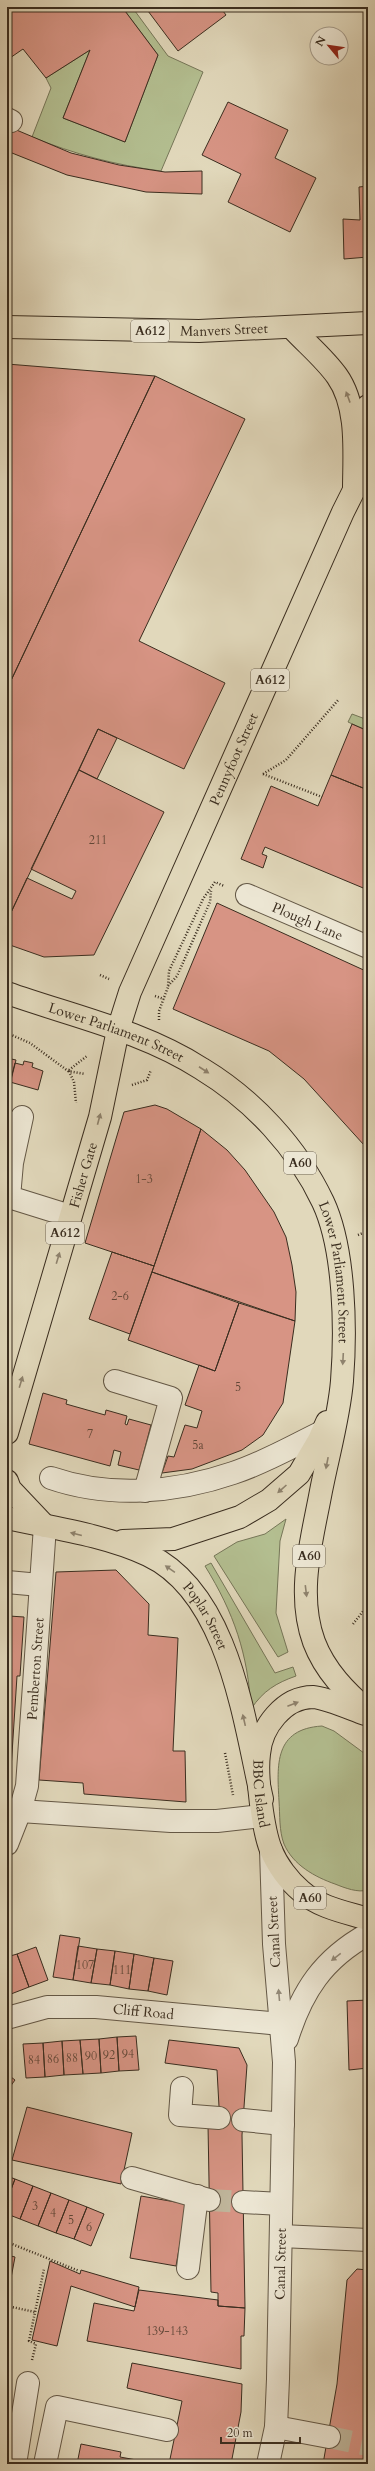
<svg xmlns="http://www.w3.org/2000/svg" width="375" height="2471" viewBox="0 0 375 2471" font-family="Cardo,serif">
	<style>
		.green { fill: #b3be90; stroke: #767658 }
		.building { fill: #d79484; stroke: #3a2d1f }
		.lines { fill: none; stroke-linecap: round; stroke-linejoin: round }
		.minor-tunnel { stroke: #c0b69c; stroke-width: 22; stroke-dasharray: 22 11; stroke-linecap: butt }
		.minor-casing { stroke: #645846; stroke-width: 24 }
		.major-casing { stroke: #3a2d1f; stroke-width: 24 }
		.highway-casing { stroke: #3a2d1f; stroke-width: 24 }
		.path { stroke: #3a2d1f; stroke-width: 2.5; stroke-dasharray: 1 2; stroke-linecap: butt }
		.minor { stroke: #ece6d3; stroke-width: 22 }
		.major { stroke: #e1d8bb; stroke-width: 22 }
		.highway { stroke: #e1d8bb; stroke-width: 22 }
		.oneway { fill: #8e826d }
		.oneway2 { fill: #938a79 }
		.labels { text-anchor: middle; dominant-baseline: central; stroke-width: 4; stroke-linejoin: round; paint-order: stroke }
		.number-label { font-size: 12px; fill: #614738 }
		.shield { fill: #ece6d3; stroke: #6f6455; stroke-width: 1 }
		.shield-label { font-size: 13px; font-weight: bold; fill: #3a2d1f }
		.street-label { font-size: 14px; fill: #3a2d1f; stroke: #ece6d3 }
	</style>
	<rect width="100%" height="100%" fill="#e1d8bb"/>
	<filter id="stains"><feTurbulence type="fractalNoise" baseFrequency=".005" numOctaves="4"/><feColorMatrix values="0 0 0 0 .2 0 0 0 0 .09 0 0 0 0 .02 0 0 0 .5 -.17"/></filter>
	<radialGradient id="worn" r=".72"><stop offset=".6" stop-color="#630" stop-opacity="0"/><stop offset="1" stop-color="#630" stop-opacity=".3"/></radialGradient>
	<path class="green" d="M122 7H132L168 56 203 72 161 171C115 165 74 154 32 137L51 88 46 78 90 50 63 118 125 142 158 55Z
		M352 714 368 720V731L348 722Z
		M286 1519 280 1541 276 1613 288 1652 278 1657 214 1556 237 1542 265 1534Z
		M211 1563 275 1673 293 1667 296 1676C276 1683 263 1691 251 1709 248 1654 234 1613 205 1566Z
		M322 1726 334 1731 368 1756V1890C358 1893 345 1888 335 1884 315 1877 293 1865 284 1844 279 1831 280 1815 279 1801 277 1765 274 1729 322 1726Z"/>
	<path class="building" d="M7 7H122L158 55 125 142 63 118 90 50 46 78 23 49 7 60Z
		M145 7H220L226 15 178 51Z
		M228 102 288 130 275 158 316 178 290 232 228 202 241 174 202 155Z
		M7 126 71 153 119 165 165 172 202 171V194L146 192 67 175 7 151Z
		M368 186V257L344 259 343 219 360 220 359 187Z
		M7 364 155 376 7 689Z
		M155 376 245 419 139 641 225 683 184 769 98 729 7 921V689Z
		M352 724 368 731V790L331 775Z
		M98 729 117 738 97 779 79 770Z
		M79 770 164 812 94 955 44 957 7 944V921L27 878 72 899 76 891 31 869Z
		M331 775 368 790V890L265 847 262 854 267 856 263 868 241 859 271 786 318 806Z
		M217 903 368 972V1135L364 1145 304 1079 269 1051 173 1009Z
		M7 1058 16 1060 11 1080 7 1079Z
		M24 1061 33 1063 32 1067 43 1071 38 1090 10 1082 15 1063 23 1065Z
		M155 1105 167 1109 201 1129 154 1266 85 1243 124 1112Z
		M201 1129 227 1150 245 1170 274 1212 286 1237 292 1265 296 1292 295 1321 152 1272Z
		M112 1252 154 1266 130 1334 89 1319Z
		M152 1272 239 1303 215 1371 128 1340Z
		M239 1303 295 1321 283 1403 263 1435 242 1450 192 1469 162 1473 168 1456 174 1457 185 1425 197 1428 202 1411 185 1405 199 1365 215 1371Z
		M43 1393 67 1400 66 1404 105 1415 106 1410 127 1416 125 1424 127 1425 129 1419 151 1425 139 1470 118 1465 121 1452 114 1450 110 1466 29 1444Z
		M116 1570 149 1604 148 1635 178 1638 173 1751H185L186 1802 84 1794 83 1783 39 1780 56 1572Z
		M7 1611H9V1616L24 1617 20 1676H17L10 1785H7Z
		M60 1935 80 1938 73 1980 53 1977Z
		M78 1946 97 1949 91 1983 73 1980Z
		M36 1947 48 1980 29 1987 17 1954Z
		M97 1949 115 1951 110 1985 91 1983Z
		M115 1951 134 1954 129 1989 110 1985Z
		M17 1954 29 1987 11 1994 7 1983V1957Z
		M134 1954 154 1958 148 1991 129 1989Z
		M154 1958 173 1961 167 1995 148 1991Z
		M368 2000V2068L349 2070 347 2001Z
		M136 2036 139 2070 119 2071 117 2037Z
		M117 2037 119 2071 101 2073 99 2039Z
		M99 2039 101 2073 83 2074 80 2040Z
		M80 2040 83 2074 64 2075 62 2041Z
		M169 2040 239 2048 247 2065 242 2135 245 2308 218 2306V2293L211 2292 208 2125H220L217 2070 165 2063Z
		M62 2041 64 2075 45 2077 43 2043Z
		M43 2043 45 2077 26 2078 23 2044Z
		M7 2074 15 2080 7 2091Z
		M27 2107 132 2133 121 2184 12 2160Z
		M7 2176 15 2179 7 2200Z
		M15 2179 33 2186 20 2219 7 2214V2200Z
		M33 2186 51 2193 38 2226 20 2219Z
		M51 2193 69 2200 56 2233 38 2226Z
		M141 2196 187 2204 176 2266 130 2258Z
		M69 2200 87 2207 74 2239 56 2233Z
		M87 2207 104 2214 91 2246 74 2239Z
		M7 2255 15 2257 11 2278 7 2277Z
		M50 2261 80 2274 81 2270 139 2287 135 2307 71 2286 57 2346 32 2340Z
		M357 2269 368 2270V2464H323L337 2384 347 2280Z
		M139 2290 218 2300V2306L245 2308 244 2336H241V2369L87 2341 94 2303 134 2311Z
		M132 2363 242 2384 241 2412 231 2464H169L182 2401 127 2388Z
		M81 2444 121 2452 120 2457 142 2461V2464H77Z"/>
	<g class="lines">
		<path class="minor-tunnel" d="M209 2200 243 2202
			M329 2437 368 2445"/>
		<g class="minor-casing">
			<g id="minor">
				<path d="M7 119 11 121"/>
				<path id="s1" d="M247 895 368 947"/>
				<path d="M22 1117 12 1163 9 1197 70 1216"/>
				<path d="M115 1381 171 1398 145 1491"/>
				<path d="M51 1478C109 1498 175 1493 233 1473 264 1463 293 1446 322 1432"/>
				<path d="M7 1582 40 1585"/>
				<path d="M20 1811 171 1821H217L262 1816"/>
				<path id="s2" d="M7 1844 20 1811 27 1786 45 1526"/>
				<path id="s3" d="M7 2018 47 2007H96L281 2024"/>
				<path d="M287 2039C302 1991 323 1959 368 1934"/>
				<path d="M182 2088 180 2115 219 2118"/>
				<path d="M243 2120 283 2124"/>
				<path d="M132 2178 209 2200"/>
				<path d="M243 2202 281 2204"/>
				<path d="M281 2236 368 2240"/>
				<path d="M188 2268 197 2196"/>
				<path d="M276 2427 329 2437"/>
				<path d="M15 2464 28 2383"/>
				<path d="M45 2464 57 2407 167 2430"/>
				<path id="s4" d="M268 2464 276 2427 278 2379 284 2062 274 1944 271 1850"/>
			</g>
		</g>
		<g class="major-casing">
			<g id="major">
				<path id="s5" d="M7 327 199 331 368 323"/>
				<path d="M293 329C307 344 325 359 337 376 359 407 354 454 354 490"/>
				<path d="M357 441 368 406"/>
				<path id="s6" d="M7 1433 100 1117 118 1030 130 992 343 512 354 490 368 470"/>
				<path d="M7 1481 10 1489 45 1526"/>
			</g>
		</g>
		<g class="highway-casing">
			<g id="highway">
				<path id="s7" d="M7 993C72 1016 143 1031 202 1069 253 1100 297 1147 323 1202 345 1249 346 1330 342 1381 339 1417 328 1455 321 1491 312 1540 296 1593 314 1642 325 1671 346 1692 368 1711"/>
				<path id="s8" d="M7 1518C53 1528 105 1535 148 1555 229 1593 244 1721 262 1799"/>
				<path d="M123 1541 173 1539 240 1517 269 1500 299 1474 319 1440 327 1422"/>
				<path id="s9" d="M365 1714C351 1709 327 1698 313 1697 284 1697 261 1727 259 1754 256 1776 263 1830 271 1850 277 1865 289 1881 301 1891 320 1908 345 1912 368 1919"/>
			</g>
		</g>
		<path class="path" d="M263 774 286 760 339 699
			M263 774 322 797
			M100 975 109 979
			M168 986 177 976 210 902 211 891
			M155 996 164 999
			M159 1020V1011L168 987 169 971 203 899 215 882 224 886
			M7 1033 30 1043 68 1071 85 1074
			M69 1070 87 1056
			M69 1071 74 1082 76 1103
			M132 1085 147 1080 151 1070
			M358 1235 368 1231
			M365 1261 368 1252
			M353 1624 368 1605
			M225 1753 233 1795
			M7 2242 79 2271
			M7 2306 35 2312
			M32 2360 36 2344 29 2341 44 2269"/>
		<use href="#minor" class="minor"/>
		<use href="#major" class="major"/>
		<use href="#highway" class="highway"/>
	</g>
	<defs><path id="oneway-solid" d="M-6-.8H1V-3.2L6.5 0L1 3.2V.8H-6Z"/></defs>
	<g class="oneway">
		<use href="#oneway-solid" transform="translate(348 397) rotate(-110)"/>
		<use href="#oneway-solid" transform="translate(204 1070) rotate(33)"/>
		<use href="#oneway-solid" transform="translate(99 1119) rotate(-75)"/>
		<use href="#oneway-solid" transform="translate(58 1258) rotate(-73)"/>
		<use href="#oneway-solid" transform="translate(343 1359) rotate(93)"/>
		<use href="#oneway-solid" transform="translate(21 1382) rotate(-73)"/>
		<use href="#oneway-solid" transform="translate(327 1463) rotate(101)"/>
		<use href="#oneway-solid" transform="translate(282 1489) rotate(138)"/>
		<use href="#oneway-solid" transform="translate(76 1534) rotate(-166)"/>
		<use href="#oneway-solid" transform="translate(170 1569) rotate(-145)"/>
		<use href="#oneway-solid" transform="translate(306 1591) rotate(83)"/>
		<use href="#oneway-solid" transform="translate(293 1704) rotate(-21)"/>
		<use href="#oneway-solid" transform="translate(244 1720) rotate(-103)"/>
	</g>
	<g class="oneway2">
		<use href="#oneway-solid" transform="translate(336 1957) rotate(142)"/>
		<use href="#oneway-solid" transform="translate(279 1995) rotate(-95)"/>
	</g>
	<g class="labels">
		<g class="number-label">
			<text x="98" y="840">211</text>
			<text x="144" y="1179">1-3</text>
			<text x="120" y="1296">2-6</text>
			<text x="238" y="1387">5</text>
			<text x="90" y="1434">7</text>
			<text x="198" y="1445">5a</text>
			<text x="85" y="1965">107</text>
			<text x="122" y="1970">111</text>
			<text x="128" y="2054">94</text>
			<text x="109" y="2055">92</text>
			<text x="91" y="2056">90</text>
			<text x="72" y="2058">88</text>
			<text x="53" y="2059">86</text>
			<text x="34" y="2060">84</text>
			<text x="35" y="2206">3</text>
			<text x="53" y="2213">4</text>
			<text x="71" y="2220">5</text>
			<text x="89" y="2227">6</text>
			<text x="167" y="2331">139-143</text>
		</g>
		<g class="shield">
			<rect x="131" y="320" width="38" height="22" rx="3"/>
			<rect x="251" y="669" width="38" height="22" rx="3"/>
			<rect x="284" y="1152" width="32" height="22" rx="3"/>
			<rect x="46" y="1222" width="38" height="22" rx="3"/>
			<rect x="293" y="1545" width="32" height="22" rx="3"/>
			<rect x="294" y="1887" width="32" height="22" rx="3"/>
		</g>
		<g class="shield-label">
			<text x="150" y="331">A612</text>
			<text x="270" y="680">A612</text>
			<text x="300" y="1163">A60</text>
			<text x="65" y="1233">A612</text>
			<text x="309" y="1556">A60</text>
			<text x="310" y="1898">A60</text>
		</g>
		<g class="street-label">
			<text stroke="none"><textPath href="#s5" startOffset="217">Manvers Street</textPath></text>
			<text stroke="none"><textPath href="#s6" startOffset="713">Pennyfoot Street</textPath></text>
			<text stroke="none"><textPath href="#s1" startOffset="66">Plough Lane</textPath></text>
			<text stroke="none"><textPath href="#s7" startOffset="116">Lower Parliament Street</textPath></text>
			<text stroke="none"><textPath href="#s6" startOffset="269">Fisher Gate</textPath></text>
			<text stroke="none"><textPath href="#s7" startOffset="464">Lower Parliament Street</textPath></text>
			<text stroke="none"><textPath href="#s8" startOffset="232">Poplar Street</textPath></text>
			<text stroke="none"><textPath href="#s2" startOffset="179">Pemberton Street</textPath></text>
			<text stroke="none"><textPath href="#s9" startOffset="180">BBC Island</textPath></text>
			<text transform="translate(274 1932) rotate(-93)">Canal Street</text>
			<text stroke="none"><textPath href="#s3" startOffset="138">Cliff Road</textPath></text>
			<text stroke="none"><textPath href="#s4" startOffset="201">Canal Street</textPath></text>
		</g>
	</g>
	<rect width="375" height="2471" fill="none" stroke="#e1d8bb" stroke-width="24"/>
	<rect x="8" y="8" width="359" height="2455" fill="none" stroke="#3a2d1f" stroke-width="2"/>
	<rect x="12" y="12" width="351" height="2447" fill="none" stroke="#3a2d1f"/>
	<g transform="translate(329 46) rotate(299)"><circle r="19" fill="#ece6d3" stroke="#a59c8b"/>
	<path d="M0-3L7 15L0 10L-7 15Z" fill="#8f2418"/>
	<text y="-6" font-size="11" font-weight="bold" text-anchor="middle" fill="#3a2d1f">N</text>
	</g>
	<path d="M221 2437v6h79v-6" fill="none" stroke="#3a2d1f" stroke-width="2"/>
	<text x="227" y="2437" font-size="12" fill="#3a2d1f" stroke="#ece6d3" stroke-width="3" paint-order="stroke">20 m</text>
	<rect width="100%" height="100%" filter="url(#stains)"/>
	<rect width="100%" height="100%" fill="url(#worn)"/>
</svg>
